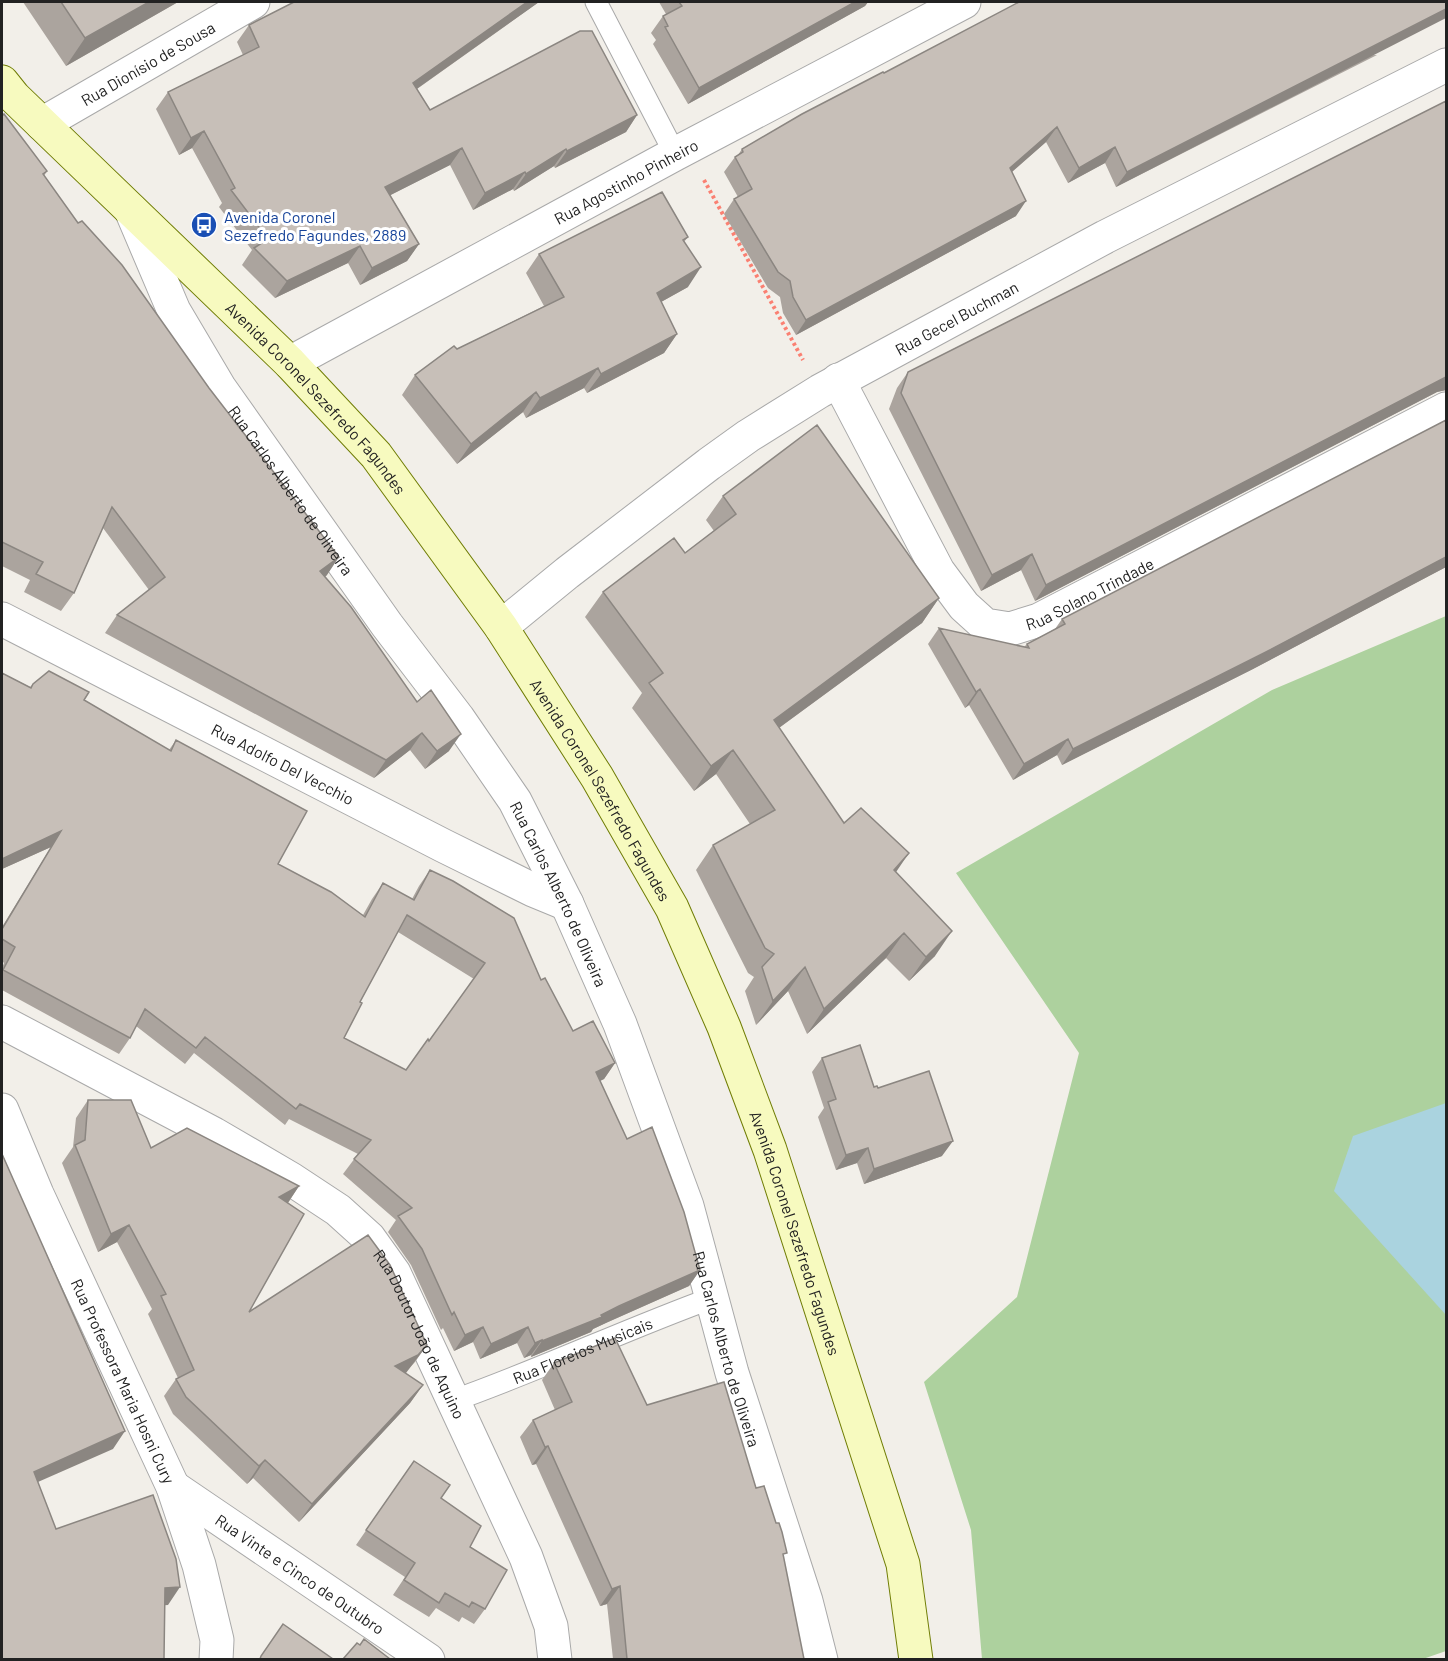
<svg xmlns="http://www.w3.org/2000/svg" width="1448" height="1661" viewBox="0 0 1448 1661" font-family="Barlow,sans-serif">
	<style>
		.forest { fill: #add19e }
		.water { fill: #aad3df }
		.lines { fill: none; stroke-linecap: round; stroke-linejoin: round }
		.lane-casing { stroke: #a9a9a9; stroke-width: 23 }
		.street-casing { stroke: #a9a9a9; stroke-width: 35 }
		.secondary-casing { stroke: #707d05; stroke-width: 35 }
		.path { stroke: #fa8072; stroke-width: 4; stroke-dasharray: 3 3; stroke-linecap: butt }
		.lane { stroke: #fff; stroke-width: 21 }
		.street { stroke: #fff; stroke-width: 33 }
		.secondary { stroke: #f7fabf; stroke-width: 33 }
		.wall { fill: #aba49e; fill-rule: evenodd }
		.shaded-wall { fill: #8b8681 }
		.building { fill: #c7bfb8; stroke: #8b8681; stroke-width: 1.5; fill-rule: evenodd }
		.labels { text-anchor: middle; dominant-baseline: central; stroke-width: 6; stroke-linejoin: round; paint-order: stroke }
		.street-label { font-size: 16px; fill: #222; stroke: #fff }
		.transit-label { font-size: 16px; fill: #164399; stroke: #fff; text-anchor: start }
	</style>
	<rect width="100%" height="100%" fill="#f2efe9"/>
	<path class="forest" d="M1446 616V1651L1420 1660 982 1659 971 1530 924 1382 1017 1297 1079 1053 956 873 1272 690Z"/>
	<path class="water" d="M1446 1103V1315L1334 1191 1353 1136Z"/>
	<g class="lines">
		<g class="lane-casing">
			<g id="lane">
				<path d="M596 2 675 154"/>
				<path id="s1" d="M452 1401C540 1370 624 1330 712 1298"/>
			</g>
		</g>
		<g class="street-casing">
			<g id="street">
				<path id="s2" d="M42 124 253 2"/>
				<path id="s3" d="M131 210 174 311 219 387 387 625 458 718 515 801 567 904 620 1024 687 1206 732 1373 806 1601 821 1660"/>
				<path id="s4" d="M290 363 675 154 964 2"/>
				<path id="s5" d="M838 380 938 571 964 606 985 625 1010 629 1039 620 1446 409"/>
				<path id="s6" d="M2 619 444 846 533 890 567 904"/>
				<path id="s7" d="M501 627 567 573 709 464 748 436 820 391 1105 237 1446 65"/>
				<path id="s8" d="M2 1022 214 1134 291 1179 338 1210 369 1238 394 1273 526 1557 551 1626 555 1660"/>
				<path id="s9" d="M2 1110 37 1194 173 1487 199 1565 217 1640 216 1660"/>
				<path id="s10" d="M173 1487 428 1660"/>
			</g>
		</g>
		<g class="secondary-casing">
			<g id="secondary">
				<path id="s11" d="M2 82 14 97 290 363 376 455 501 627 597 777 672 908 724 1027 770 1150 903 1564 916 1660"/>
			</g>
		</g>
		<path class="path" d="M704 180 803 360"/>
		<use href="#lane" class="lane"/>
		<use href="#street" class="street"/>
		<use href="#secondary" class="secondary"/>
	</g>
	<path class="wall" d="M23 2H178L66 66Z
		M294 2H539L417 89 430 110 637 115 626 132 555 168 554 166 514 191 513 189 473 210 450 165 390 195 419 244 407 261 360 285 348 263 275 298 242 265 252 250 219 207 222 203 192 148 179 155 156 109 168 92 243 55 237 42 249 25Z
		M659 2H868L865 6 688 104 653 44 656 40 651 33 663 16 666 14Z
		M1377 55 1116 187 1105 163 1068 183 1046 142 1012 172 1016 216 796 335 783 313 780 297 768 288 724 214 734 199 738 197 724 172 735 157 738 155 742 149 884 73Z
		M1446 101V390L1437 392 1035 601 1021 570 981 591 889 409 897 388 908 372Z
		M2 116 47 171 44 176 327 575 325 577 449 751 425 769 410 750 374 778 105 633 117 615 149 590 103 528 74 593 61 611 24 592 30 580 2 566Z
		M688 237 684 242 688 287 661 302 677 334 664 353 587 393 584 388 526 418 523 412 457 464 402 395 415 375 457 349 544 306 526 273 539 254Z
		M1446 420V567L1253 669 1062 765 1057 755 1013 780 969 705 965 708 928 644 939 628 1024 647 1027 644 1055 629 1062 619Z
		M723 496 939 598 922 623 779 728 844 823 896 872 935 956 909 981 886 958 807 1034 788 991 756 1025 745 991 754 977 748 973 696 870 713 845 750 824 716 774 694 791 632 708 642 693 585 617 603 592 685 553 714 531 706 520Z
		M2 673 30 687 33 684 84 700 169 750 176 740 278 864 363 915 372 899 383 883 412 899 419 886 430 870 541 980 573 1031 615 1063 604 1079 600 1081 627 1139 700 1270 689 1286 608 1322 593 1329 591 1332 531 1357V1355L524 1358 517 1343 480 1359 473 1342 454 1351 443 1328 441 1330 411 1265 388 1232 396 1220 343 1174 358 1154 289 1119 285 1125 194 1053 185 1064 136 1026 130 1038 119 1054 2 990V968L4 963 2 961V927L51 847 2 869ZM398 932 474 979 429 1041 406 1070 344 1038 360 1002Z
		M822 1058 878 1088 942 1156 864 1184 857 1163 836 1170 818 1117 824 1108 812 1072Z
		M88 1100 151 1148 299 1186 288 1203 249 1312 427 1345 415 1362 405 1373 423 1385 410 1403 299 1522 253 1478 247 1484 173 1414 164 1396 176 1379 178 1378 148 1314 152 1309 117 1242 98 1252 62 1163 73 1147 76 1118Z
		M554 1363 647 1405 756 1488 783 1558 804 1659H613L607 1604 600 1606 536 1464 532 1465 520 1437 533 1420 555 1410 542 1380Z
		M414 1461 441 1498 470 1547 485 1609 474 1624 462 1617 459 1622 436 1608 429 1617 393 1595 405 1577 356 1545Z"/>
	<path class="shaded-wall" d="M149 2H178L66 66 85 38Z
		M527 2H539L401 100 413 83Z
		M855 2H868L865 6 688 104 699 88Z
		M1446 9V18L1116 187 1127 172Z
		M637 115 626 132 555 168 567 151Z
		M1057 127 1046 142 999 183 1010 168Z
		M204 131 192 148 179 155 191 138Z
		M1115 147 1105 163 1068 183 1079 168Z
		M462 148 450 165 373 204 385 187Z
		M566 149 554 166 514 191 526 174Z
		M525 172 513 189 473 210 485 193Z
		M1026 201 1016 216 796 335 806 320Z
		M419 244 407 261 360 285 372 268Z
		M360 246 348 263 275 298 287 281Z
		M701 267 688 287 643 312 657 293Z
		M677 334 664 353 587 393 601 374Z
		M598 368 584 388 526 418 540 398Z
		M1446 377V390L1437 392 1035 601 1046 585Z
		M536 392 523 412 457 464 471 444Z
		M1032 554 1021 570 981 591 992 575Z
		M339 557 327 575 307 589 320 571Z
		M1446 557V567L1253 669 1062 765 1073 749Z
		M939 598 922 623 757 744 774 720Z
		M980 689 969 705 965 708 976 692Z
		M422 733 410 750 374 778 386 760Z
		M461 734 449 751 425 769 437 751Z
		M1068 739 1057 755 1013 780 1024 764Z
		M733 750 716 774 694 791 711 766Z
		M61 831 51 847 2 869V859Z
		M909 853 892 878 894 870Z
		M952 931 935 956 909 981 926 957Z
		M904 933 886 958 807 1034 824 1009Z
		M805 967 788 991 756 1025 773 1001Z
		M615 1063 604 1079 585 1088 596 1072Z
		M953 1141 942 1156 864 1184 874 1169Z
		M868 1148 857 1163 836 1170 846 1155Z
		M299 1186 287 1204 279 1197Z
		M129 1225 117 1242 98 1252 111 1234Z
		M700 1270 689 1286 608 1322 593 1329 591 1332 531 1357 542 1341Z
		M483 1327 473 1342 454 1351 465 1335Z
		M528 1327 517 1343 480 1359 491 1344Z
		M542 1340 531 1355 524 1358 535 1343Z
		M427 1345 406 1373 382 1383 395 1366Z
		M423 1385 410 1403 299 1522 312 1504Z
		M125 1431 113 1449 22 1489 34 1472Z
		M548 1446 536 1464 532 1465 545 1447Z
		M265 1460 253 1478 247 1484 259 1466Z
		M620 1586 607 1604 600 1606 612 1589Z
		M180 1587 168 1605 153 1606 165 1588Z"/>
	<path class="building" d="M61 2H149L85 38Z
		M294 2H527L413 83 430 110 580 31H592L637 115 567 151 566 149 526 174 525 172 485 193 462 148 385 187 419 244 372 268 360 246 287 281 254 248 268 239 231 190 235 188 204 131 191 138 168 92 259 47 249 25Z
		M679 2H855L699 88 665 27 668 26 663 16 682 6Z
		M1019 2H1446V9L1127 172 1115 147 1079 168 1057 127 1010 168 1026 201 806 320 793 297 790 281 778 272 734 199 752 189 735 157 743 152 742 149 802 114 883 72 884 73Z
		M1446 101V377L1046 585 1032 554 992 575 901 393 908 372Z
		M4 114 47 171 43 174 78 223 82 221 122 265 209 388 339 557 320 571 351 607 417 702 431 690 461 734 437 751 422 733 386 760 117 615 165 577 112 507 74 593 36 574 43 562 2 542V116Z
		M662 192 688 237 683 240 701 267 657 293 677 334 601 374 598 368 540 398 536 392 471 444 415 375 454 346 457 349 564 297 539 254Z
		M1446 420V557L1264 653 1073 749 1068 739 1024 764 980 689 976 692 939 628 1029 648 1027 644 1065 624 1062 619Z
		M817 425 939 598 774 720 844 823 861 808 909 853 894 870 952 931 926 957 904 933 824 1009 805 967 773 1001 762 967 774 954 765 948 713 845 775 810 733 750 711 766 649 683 663 673 603 592 674 538 685 553 736 514 723 496Z
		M49 671 89 692 84 700 171 751 176 740 307 811 278 864 331 892 365 917 383 883 414 900 430 870 453 881 514 918 541 980 545 978 573 1031 593 1021 615 1063 596 1072 627 1139 652 1127 684 1212 700 1270 619 1306 601 1315 602 1317 542 1341V1340L535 1343 528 1327 491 1344 483 1327 465 1335 454 1312 452 1315 422 1249 398 1216 412 1208 354 1159 371 1140 300 1104 296 1109 205 1037 196 1048 145 1009 130 1038 3 970 15 947 2 939V929L61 831 2 859V673L31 688 33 684ZM407 915 485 963 429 1041 428 1039 406 1070 344 1038 362 1003 360 1002Z
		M860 1045 874 1087 877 1086 878 1088 929 1071 953 1141 874 1169 868 1148 846 1155 828 1102 836 1099 822 1058Z
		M88 1100H131L151 1148 187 1128 299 1186 279 1197 304 1214 249 1312 368 1235 390 1265 427 1345 418 1355 395 1366 423 1385 312 1504 265 1460 259 1466 186 1397 176 1379 194 1370 161 1296 166 1294 129 1225 111 1234 75 1145 85 1140Z
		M2 1154 125 1431 34 1472 56 1529 153 1495 176 1559 180 1587 165 1588 164 1659H2Z
		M615 1338 647 1405 724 1382 756 1488 764 1486 776 1523H779L782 1532 787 1553 783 1554 804 1659H627L620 1586 612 1589 548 1446 545 1447 533 1420 572 1402 554 1363Z
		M414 1461 450 1485 441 1498 481 1526 470 1547 507 1570 485 1609 472 1602 469 1607 445 1593 439 1603 404 1580 415 1563 366 1530Z
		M283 1624 333 1659H260L261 1656Z
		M364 1639 390 1659H343L357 1643 360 1645Z"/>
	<defs>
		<g id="bus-disc" transform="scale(1.35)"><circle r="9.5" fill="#1a4fb4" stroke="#fff"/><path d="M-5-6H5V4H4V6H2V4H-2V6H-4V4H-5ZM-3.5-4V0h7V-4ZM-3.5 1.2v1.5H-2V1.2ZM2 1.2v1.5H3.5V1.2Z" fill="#fff"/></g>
	</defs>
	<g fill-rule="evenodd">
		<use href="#bus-disc" x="204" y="225"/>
	</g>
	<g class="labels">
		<g class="street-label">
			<text stroke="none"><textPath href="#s2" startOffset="122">Rua Dionísio de Sousa</textPath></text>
			<text stroke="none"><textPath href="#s4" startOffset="382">Rua Agostinho Pinheiro</textPath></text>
			<text stroke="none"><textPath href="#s7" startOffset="552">Rua Gecel Buchman</textPath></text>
			<text stroke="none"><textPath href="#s11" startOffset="446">Avenida Coronel Sezefredo Fagundes</textPath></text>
			<text stroke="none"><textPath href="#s3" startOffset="324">Rua Carlos Alberto de Oliveira</textPath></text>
			<text stroke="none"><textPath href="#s5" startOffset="400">Rua Solano Trindade</textPath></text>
			<text stroke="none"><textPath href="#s6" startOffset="316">Rua Adolfo Del Vecchio</textPath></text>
			<text stroke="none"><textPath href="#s11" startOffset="932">Avenida Coronel Sezefredo Fagundes</textPath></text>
			<text stroke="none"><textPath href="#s3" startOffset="810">Rua Carlos Alberto de Oliveira</textPath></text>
			<text stroke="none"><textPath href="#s11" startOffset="1418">Avenida Coronel Sezefredo Fagundes</textPath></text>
			<text stroke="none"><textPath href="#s8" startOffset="536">Rua Doutor João de Aquino</textPath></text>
			<text stroke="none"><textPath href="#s3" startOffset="1296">Rua Carlos Alberto de Oliveira</textPath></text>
			<text stroke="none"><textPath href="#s1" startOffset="140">Rua Floreios Musicais</textPath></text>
			<text stroke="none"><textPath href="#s9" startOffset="297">Rua Professora Maria Hosni Cury</textPath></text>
			<text stroke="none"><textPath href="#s10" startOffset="154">Rua Vinte e Cinco de Outubro</textPath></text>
		</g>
		<g class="transit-label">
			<text x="224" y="216">Avenida Coronel<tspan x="224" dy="18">Sezefredo Fagundes, 2889</tspan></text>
		</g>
	</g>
	<rect width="1448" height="1661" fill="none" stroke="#222222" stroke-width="6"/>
</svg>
